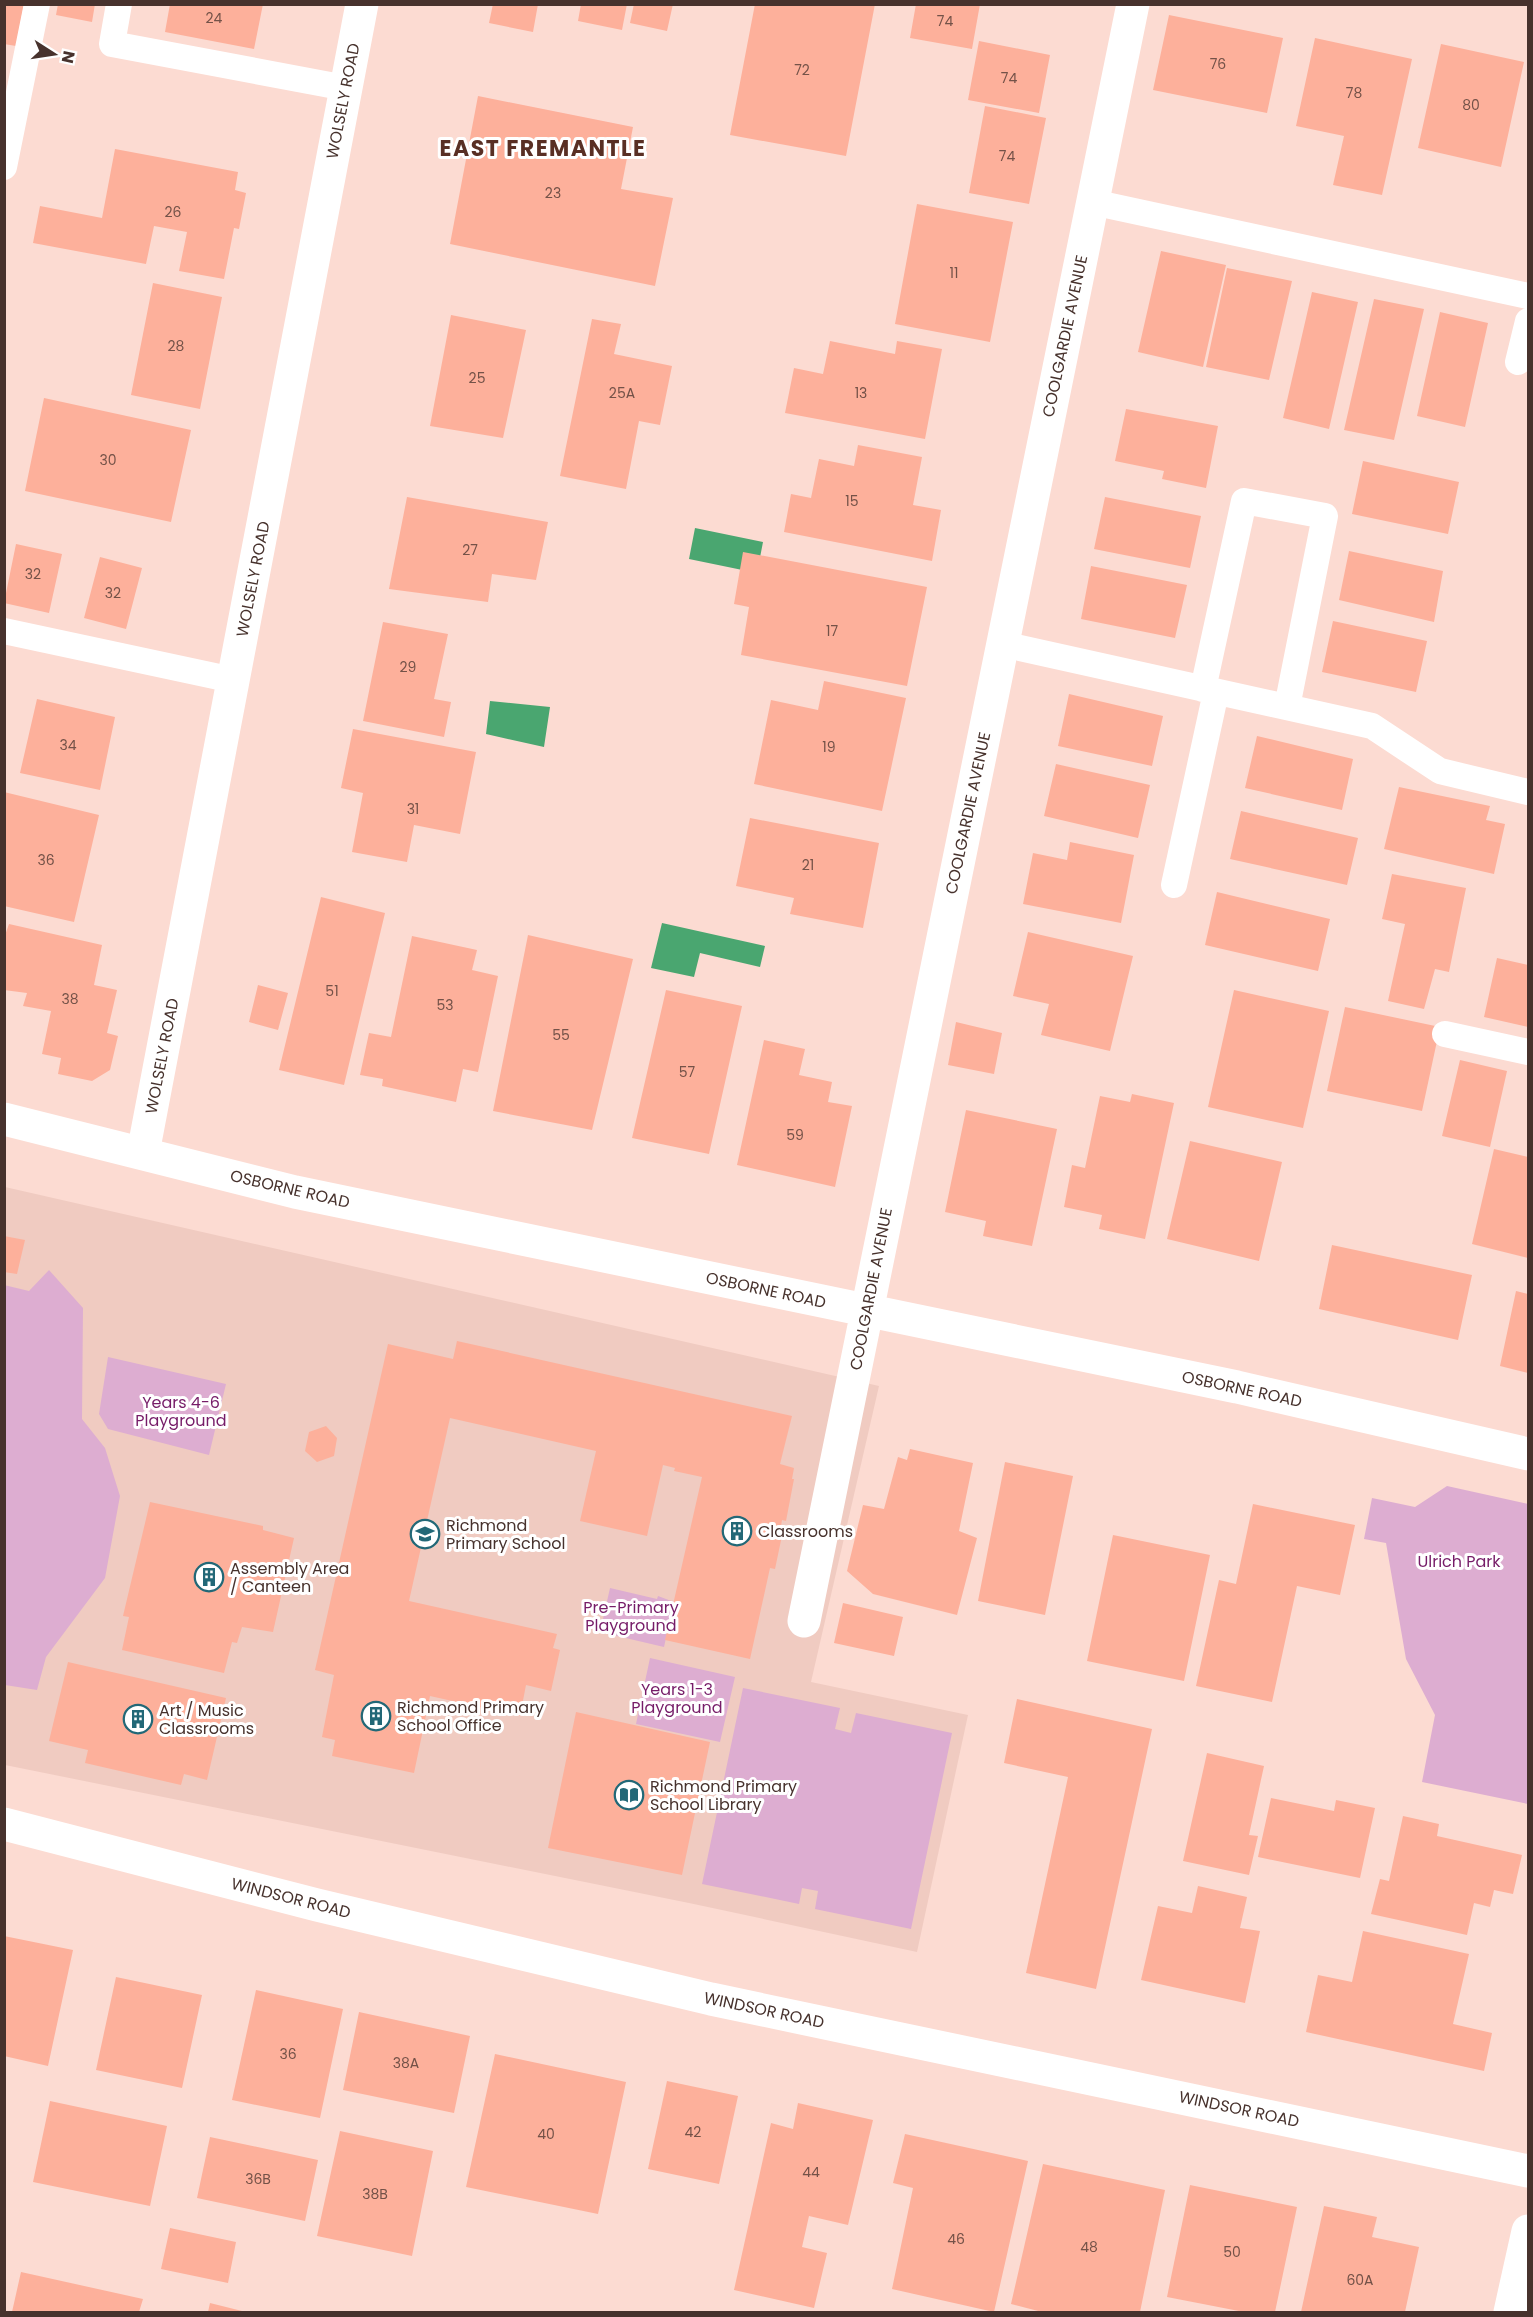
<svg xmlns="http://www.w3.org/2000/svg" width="1533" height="2317" viewBox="0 0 1533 2317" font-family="Poppins,sans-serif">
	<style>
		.built { fill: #f0cbc1 }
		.green { fill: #ddadd1 }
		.water { fill: #4aa670 }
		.building { fill: #fdb09b }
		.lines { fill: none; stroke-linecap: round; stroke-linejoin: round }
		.service { stroke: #fff; stroke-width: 26 }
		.minor { stroke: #fff; stroke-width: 33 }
		.labels { text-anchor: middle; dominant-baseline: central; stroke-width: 6; stroke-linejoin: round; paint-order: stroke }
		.number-label { font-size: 14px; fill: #745248 }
		.street-label { font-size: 16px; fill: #47322d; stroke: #fff }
		.park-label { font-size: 16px; fill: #761c68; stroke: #fff }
		.poi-label { font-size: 16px; fill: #47322d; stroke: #fff; text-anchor: start }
		.district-label { font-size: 22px; font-weight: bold; letter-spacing: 1.5px; fill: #592f24; stroke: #fff }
	</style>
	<rect width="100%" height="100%" fill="#fcdbd2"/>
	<path class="built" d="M5 1187 879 1386 811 1682 968 1715 917 1952 689 1903 5 1765Z"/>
	<path class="green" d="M49 1270 83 1308 82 1419 105 1448 120 1496 105 1578 46 1657 37 1690 5 1685 4 1285 29 1291Z
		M108 1357 226 1384 209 1455 108 1429 99 1414Z
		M1447 1486 1528 1504V1804L1422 1782 1435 1715 1406 1659 1386 1543 1364 1539 1372 1498 1415 1507Z
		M610 1588 657 1599 658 1596 674 1602 664 1647 600 1632Z
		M650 1658 735 1677 720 1742 636 1724Z
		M743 1688 840 1708 835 1729 851 1733 856 1713 952 1733 911 1929 815 1909 818 1891 802 1888 799 1904 702 1884Z"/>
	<path class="water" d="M695 528 763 542 757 573 689 559Z
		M490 701 550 707 544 747 486 734Z
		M662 923 765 946 760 967 700 953 694 977 651 968Z"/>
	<path class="building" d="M4 4H24L16 46 4 44Z
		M58 4H95L92 22 56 15Z
		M170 4H263L254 49 165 32Z
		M493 4H538L533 32 489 23Z
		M581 4H627L622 30 578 21Z
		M634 4H673L667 31 630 23Z
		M755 4H875L846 156 730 135Z
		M916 4H980L972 49 910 38Z
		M1169 15 1283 38 1267 113 1153 90Z
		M1315 38 1412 59 1382 195 1333 185 1344 136 1296 126Z
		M979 41 1050 55 1039 113 968 100Z
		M1441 44 1524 62 1501 167 1418 148Z
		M478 96 633 127 621 189 673 198 655 286 450 244Z
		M985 106 1046 118 1029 204 969 193Z
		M115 149 238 172 235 190 246 193 239 229 234 228 224 279 179 271 187 232 154 226 146 264 33 243 40 206 102 218Z
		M917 204 1013 222 990 342 895 324Z
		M1161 251 1226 265 1203 367 1138 352Z
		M1227 268 1292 281 1269 380 1206 367Z
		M153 283 222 297 200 409 131 395Z
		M1312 292 1358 302 1329 429 1283 418Z
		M1374 299 1424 309 1394 440 1344 430Z
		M1440 312 1488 323 1465 427 1417 416Z
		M451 315 526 330 503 438 430 426Z
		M592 319 621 324 614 354 672 366 660 425 639 421 626 489 560 476Z
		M830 341 895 354 897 341 942 349 925 439 785 413 794 368 823 374Z
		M44 398 191 430 171 522 25 491Z
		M1126 409 1218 426 1206 488 1162 479 1164 471 1115 461Z
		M858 445 922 457 913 505 941 510 932 561 784 532 791 494 811 498 819 459 854 466Z
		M1363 461 1459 482 1448 534 1352 514Z
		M407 497 548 522 536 580 492 574 488 602 389 589Z
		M1105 497 1201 516 1190 568 1094 549Z
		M16 544 62 554 49 613 4 603Z
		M1349 551 1443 571 1434 622 1339 600Z
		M743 552 927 587 907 686 741 655 749 607 734 604Z
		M100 557 142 568 126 629 84 618Z
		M1091 566 1187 585 1175 638 1081 619Z
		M1333 621 1427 641 1416 692 1322 672Z
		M383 622 448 634 434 699 451 702 444 737 363 721Z
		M824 681 906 698 882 811 754 784 771 700 818 710Z
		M1069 694 1163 716 1152 766 1058 746Z
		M37 699 115 717 100 790 20 773Z
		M353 729 476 752 460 834 414 825 407 862 352 852 363 793 341 788Z
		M1257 736 1353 759 1342 810 1245 788Z
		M1056 764 1150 785 1138 838 1044 816Z
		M1399 787 1490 806 1486 820 1505 824 1494 874 1384 849Z
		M4 792 99 815 74 922 4 906Z
		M1241 811 1358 838 1347 885 1230 859Z
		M750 818 879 843 863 928 790 914 794 898 736 886Z
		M1070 842 1134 855 1121 923 1023 904 1033 853 1067 860Z
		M1392 874 1466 888 1449 972 1435 969 1424 1009 1388 1001 1405 924 1382 919Z
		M1217 892 1330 919 1318 971 1205 945Z
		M321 897 385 913 344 1085 279 1070Z
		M9 924 102 945 94 985 117 990 107 1033 118 1036 110 1070 92 1081 58 1074 61 1058 42 1054 51 1011 23 1006 27 993 4 990V938Z
		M1028 932 1133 956 1110 1051 1041 1035 1049 1004 1013 996Z
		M528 935 633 959 592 1130 493 1111Z
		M412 936 477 950 472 970 498 976 478 1072 463 1069 456 1102 382 1086 383 1079 360 1075 369 1033 391 1037Z
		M1497 958 1528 965V1027L1484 1017Z
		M258 985 288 993 278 1030 249 1022Z
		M666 990 742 1006 709 1154 632 1138Z
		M1234 990 1329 1011 1303 1128 1208 1107Z
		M1345 1007 1440 1027 1422 1111 1327 1091Z
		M956 1022 1002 1033 994 1074 948 1065Z
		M764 1040 805 1049 799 1075 832 1082 828 1102 852 1106 835 1187 737 1165Z
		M1460 1060 1507 1071 1490 1147 1442 1136Z
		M1132 1094 1174 1103 1145 1239 1099 1229 1102 1215 1064 1207 1072 1165 1085 1168 1100 1096 1130 1102Z
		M966 1110 1057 1129 1032 1246 983 1236 986 1221 945 1212Z
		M1190 1141 1282 1162 1259 1261 1167 1239Z
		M1494 1149 1528 1157V1258L1472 1244Z
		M4 1236 25 1240 17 1274 4 1272Z
		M1332 1245 1472 1275 1458 1340 1319 1309Z
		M1516 1291 1528 1294V1373L1500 1366Z
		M457 1341 792 1416 780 1464 794 1468 792 1479H794L786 1521 782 1520 781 1526H784L775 1569 770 1568 750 1659 665 1640 702 1477 674 1471 675 1468 663 1465 647 1536 580 1521 596 1451 450 1418 409 1601 557 1634 553 1648 560 1650 551 1691 526 1685 520 1716 430 1696 414 1773 332 1756 335 1740 322 1737 334 1675 315 1670 388 1344 453 1359Z
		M326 1426 337 1438 334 1456 317 1462 305 1451 309 1432Z
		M910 1449 973 1463 959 1531 977 1538 957 1615 873 1594 847 1571 863 1505 884 1509 898 1457 907 1460Z
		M1005 1462 1073 1476 1045 1615 978 1601Z
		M150 1502 263 1526V1530L294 1538 273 1632 242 1627 237 1643 232 1642 224 1673 122 1650 129 1617 123 1616Z
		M1253 1504 1355 1525 1340 1595 1297 1586 1272 1702 1196 1686 1219 1580 1236 1584Z
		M1113 1535 1210 1555 1184 1681 1087 1661Z
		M843 1603 903 1617 894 1656 834 1643Z
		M68 1662 226 1698 207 1780 184 1774 181 1785 85 1763 88 1750 49 1741Z
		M1017 1699 1152 1729 1096 1989 1026 1973 1068 1777 1004 1763Z
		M576 1712 710 1742 682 1875 548 1848Z
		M1207 1753 1264 1766 1249 1835 1258 1836 1249 1875 1183 1861Z
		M1271 1798 1334 1811 1336 1800 1375 1808 1360 1878 1258 1857Z
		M1403 1816 1439 1824 1437 1836 1522 1855 1513 1894 1494 1890 1490 1907 1474 1903 1467 1935 1371 1914 1380 1879 1389 1881Z
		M1198 1886 1247 1897 1240 1928 1260 1931 1245 2003 1141 1980 1158 1906 1192 1913Z
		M1363 1931 1469 1954 1453 2024 1492 2033 1484 2071 1306 2032 1318 1975 1352 1982Z
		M4 1936 73 1950 48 2066 4 2056Z
		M116 1977 202 1995 182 2088 96 2070Z
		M256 1990 343 2009 320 2118 232 2100Z
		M359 2012 470 2036 454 2113 343 2090Z
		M495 2054 626 2082 598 2214 466 2187Z
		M667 2081 738 2096 719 2184 648 2169Z
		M50 2101 167 2126 150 2206 33 2182Z
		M798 2103 873 2120 848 2225 809 2216 802 2247 827 2253 814 2308 734 2290 771 2123 793 2129Z
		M340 2131 433 2151 412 2256 317 2236Z
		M905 2134 1028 2161 994 2312 892 2289 913 2188 893 2183Z
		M210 2137 318 2160 305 2221 197 2198Z
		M1043 2164 1165 2190 1140 2312H1042L1011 2304Z
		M1190 2185 1297 2207 1275 2312H1244L1167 2297Z
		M1324 2206 1377 2217 1372 2237 1419 2247 1405 2312H1301Z
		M170 2228 236 2242 228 2283 161 2269Z
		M21 2272 143 2299 139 2312H12Z
		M210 2303 246 2312H208Z"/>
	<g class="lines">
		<path class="service" d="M119 4 112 44 346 88
			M4 167 37 4
			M1092 202 1528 296
			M1518 362 1528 321
			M4 631 233 680
			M1002 644 1372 726 1440 771 1528 792
			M1203 689 1244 501 1325 516 1287 707
			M1174 885 1216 692
			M1445 1034 1528 1052"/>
		<path class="minor" d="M4 1119 295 1192 1237 1387 1528 1454
			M143 1153 362 4
			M804 1621 1133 4
			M4 1824 317 1905 711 1999 1528 2171
			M1510 2312 1528 2231"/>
	</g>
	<defs>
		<g id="building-ring" transform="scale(1.5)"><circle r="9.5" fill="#fff" stroke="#226877" stroke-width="1.5"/><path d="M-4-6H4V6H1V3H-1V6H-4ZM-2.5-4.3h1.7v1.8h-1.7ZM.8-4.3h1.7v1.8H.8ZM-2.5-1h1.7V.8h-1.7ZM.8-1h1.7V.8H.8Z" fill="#226877"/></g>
		<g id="school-ring" transform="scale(1.5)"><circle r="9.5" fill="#fff" stroke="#226877" stroke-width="1.5"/><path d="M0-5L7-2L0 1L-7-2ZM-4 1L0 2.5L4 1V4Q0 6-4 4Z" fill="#226877"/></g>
		<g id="library-ring" transform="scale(1.5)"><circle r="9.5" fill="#fff" stroke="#226877" stroke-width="1.5"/><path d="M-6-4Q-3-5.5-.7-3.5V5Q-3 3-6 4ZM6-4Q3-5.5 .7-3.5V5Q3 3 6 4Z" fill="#226877"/></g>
	</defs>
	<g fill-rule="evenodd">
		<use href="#building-ring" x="737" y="1531"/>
		<use href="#school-ring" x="425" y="1534"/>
		<use href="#building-ring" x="209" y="1577"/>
		<use href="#building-ring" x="376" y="1716"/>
		<use href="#building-ring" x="138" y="1719"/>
		<use href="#library-ring" x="629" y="1795"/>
	</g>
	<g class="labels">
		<g class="number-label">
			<text x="214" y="18">24</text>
			<text x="945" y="21">74</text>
			<text x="1218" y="64">76</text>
			<text x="802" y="70">72</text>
			<text x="1009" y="78">74</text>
			<text x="1354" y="93">78</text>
			<text x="1471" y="105">80</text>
			<text x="1007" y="156">74</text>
			<text x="553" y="193">23</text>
			<text x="173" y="212">26</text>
			<text x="954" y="273">11</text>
			<text x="176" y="346">28</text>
			<text x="477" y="378">25</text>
			<text x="622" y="393">25A</text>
			<text x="861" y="393">13</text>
			<text x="108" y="460">30</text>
			<text x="852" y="501">15</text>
			<text x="470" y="550">27</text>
			<text x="33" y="574">32</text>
			<text x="113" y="593">32</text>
			<text x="832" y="631">17</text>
			<text x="408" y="667">29</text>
			<text x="68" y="745">34</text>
			<text x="829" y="747">19</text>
			<text x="413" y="809">31</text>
			<text x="46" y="860">36</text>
			<text x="808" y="865">21</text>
			<text x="332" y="991">51</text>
			<text x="70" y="999">38</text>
			<text x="445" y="1005">53</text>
			<text x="561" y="1035">55</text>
			<text x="687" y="1072">57</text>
			<text x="795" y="1135">59</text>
			<text x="288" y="2054">36</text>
			<text x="406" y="2063">38A</text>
			<text x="693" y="2132">42</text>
			<text x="546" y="2134">40</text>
			<text x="811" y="2172">44</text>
			<text x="258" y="2179">36B</text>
			<text x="375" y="2194">38B</text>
			<text x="956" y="2239">46</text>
			<text x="1089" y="2247">48</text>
			<text x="1232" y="2252">50</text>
			<text x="1360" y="2280">60A</text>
		</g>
		<g class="street-label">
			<text transform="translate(343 101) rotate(-79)">WOLSELY ROAD</text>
			<text transform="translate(1065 336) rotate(-78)">COOLGARDIE AVENUE</text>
			<text transform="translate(253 579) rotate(-79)">WOLSELY ROAD</text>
			<text transform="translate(968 813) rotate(-78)">COOLGARDIE AVENUE</text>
			<text transform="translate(162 1056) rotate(-79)">WOLSELY ROAD</text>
			<text transform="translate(290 1189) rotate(13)">OSBORNE ROAD</text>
			<text transform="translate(871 1289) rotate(-79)">COOLGARDIE AVENUE</text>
			<text transform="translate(766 1290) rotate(12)">OSBORNE ROAD</text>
			<text transform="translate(1242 1389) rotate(12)">OSBORNE ROAD</text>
			<text transform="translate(291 1898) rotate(14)">WINDSOR ROAD</text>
			<text transform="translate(764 2010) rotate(12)">WINDSOR ROAD</text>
			<text transform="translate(1239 2109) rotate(12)">WINDSOR ROAD</text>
		</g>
		<g class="park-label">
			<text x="181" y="1402">Years 4-6<tspan x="181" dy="18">Playground</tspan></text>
			<text x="1459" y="1561">Ulrich Park</text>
			<text x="631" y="1607">Pre-Primary<tspan x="631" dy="18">Playground</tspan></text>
			<text x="677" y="1689">Years 1-3<tspan x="677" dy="18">Playground</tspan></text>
		</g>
		<g class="poi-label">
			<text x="446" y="1525">Richmond<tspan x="446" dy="18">Primary School</tspan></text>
			<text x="758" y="1531">Classrooms</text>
			<text x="230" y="1568">Assembly Area<tspan x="230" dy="18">/ Canteen</tspan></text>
			<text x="397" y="1707">Richmond Primary<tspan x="397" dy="18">School Office</tspan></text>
			<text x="159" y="1710">Art / Music<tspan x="159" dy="18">Classrooms</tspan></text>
			<text x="650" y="1786">Richmond Primary<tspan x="650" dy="18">School Library</tspan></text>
		</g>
		<g class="district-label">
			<text x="543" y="148">EAST FREMANTLE</text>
		</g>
	</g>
	<rect width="1533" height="2317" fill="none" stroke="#47322d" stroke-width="12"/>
	<g transform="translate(54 54) rotate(102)" stroke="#ffffff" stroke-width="4.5" paint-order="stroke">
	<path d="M0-4.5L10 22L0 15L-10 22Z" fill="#47322d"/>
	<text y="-9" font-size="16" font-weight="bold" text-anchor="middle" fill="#47322d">N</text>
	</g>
</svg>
